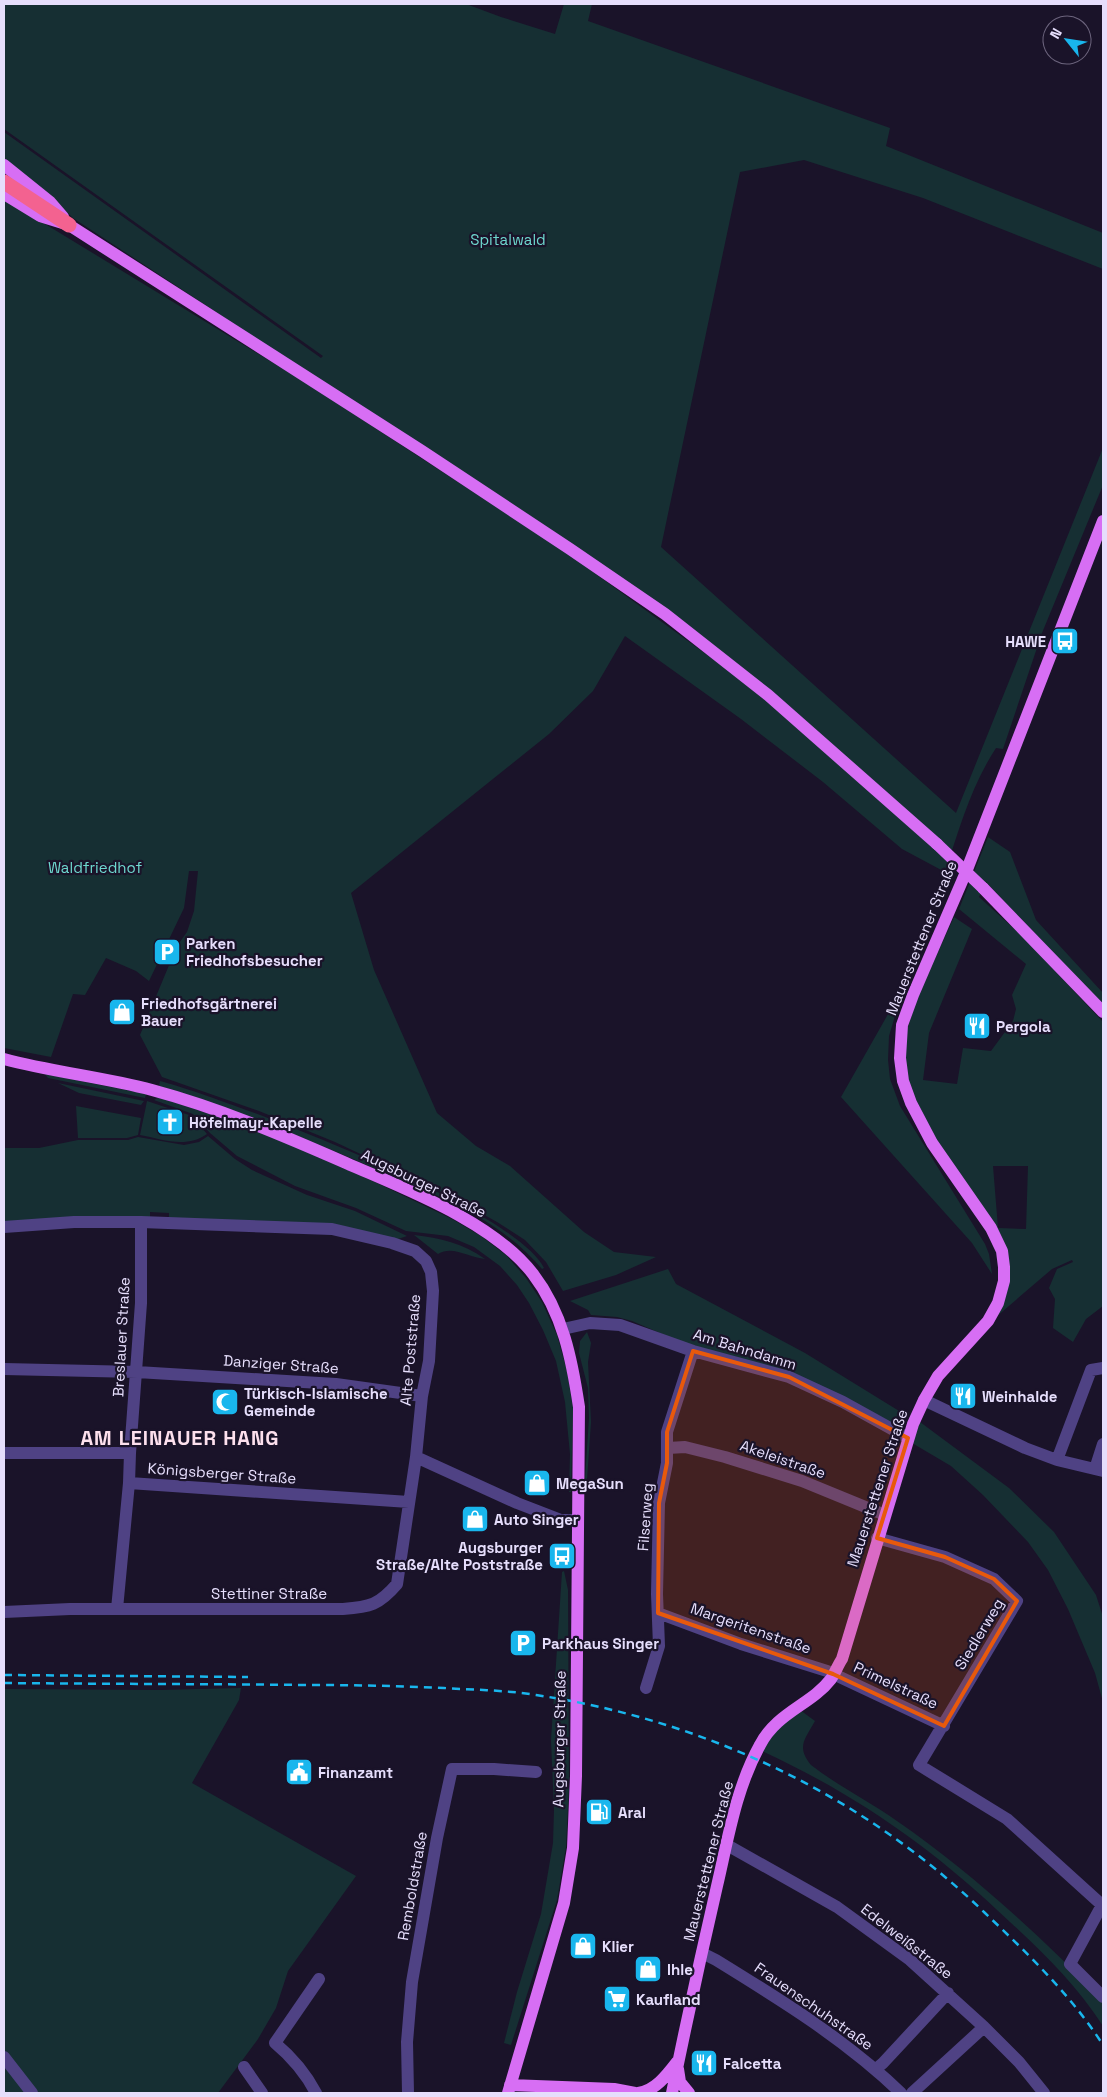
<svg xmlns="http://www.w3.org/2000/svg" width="1107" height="2097" viewBox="0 0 1107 2097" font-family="'Space Grotesk',sans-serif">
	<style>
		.green { fill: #162f33; fill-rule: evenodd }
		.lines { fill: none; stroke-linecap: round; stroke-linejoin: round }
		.minor { stroke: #4f4284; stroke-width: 12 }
		.major { stroke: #d76ef4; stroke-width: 12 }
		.highway { stroke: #f36290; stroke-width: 15 }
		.rail { stroke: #19b6ed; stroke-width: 2.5; stroke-dasharray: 8 6; stroke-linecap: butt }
		.major-bridge { stroke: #d76ef4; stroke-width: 12 }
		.marked { fill: #e8590c; fill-opacity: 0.2; stroke: #e8590c; stroke-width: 4; stroke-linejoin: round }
		.labels { text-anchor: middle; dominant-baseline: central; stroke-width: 4.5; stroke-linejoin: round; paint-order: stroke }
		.park-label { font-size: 15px; fill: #6ed8cf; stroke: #1a1329 }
		.poi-label { font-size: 15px; font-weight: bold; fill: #e6defc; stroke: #1a1329; text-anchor: start }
		.street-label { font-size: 15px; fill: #e6defc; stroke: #1a1329 }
		.district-label { font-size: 20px; font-weight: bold; letter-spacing: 1px; fill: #fde0ed; stroke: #1a1329 }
	</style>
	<rect width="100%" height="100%" fill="#1a1329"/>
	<path class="green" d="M4 4H466L501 17 555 34 564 4H592L588 21 890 128 886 146 1103 233V269L923 198 804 160 740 172 661 547 956 813 1103 448V485L1042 633 1003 749 996 748C971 786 959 830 945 872L902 849 823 782 741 719 625 636 593 691 549 734 351 893 374 970 437 1113 476 1146 510 1166 584 1232 614 1252 656 1257 616 1275 563 1291 546 1262 525 1240 497 1222 456 1199 335 1142 259 1111 162 1077 140 1035 177 946 187 932 194 911 198 871H189L184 908 149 981 136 971 106 958 85 995 73 994 51 1057 4 1048V199L298 378 567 553 721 665 771 690 239 327 73 218 52 198 4 161V132L321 358 323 356 4 129Z
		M988 837 1010 852 1036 920 1103 993V1005L986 882 979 897 1022 936 1103 1022V1306L1086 1319 1073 1342 1053 1328 1055 1299 1049 1288 1057 1269 1073 1262 1072 1260 1052 1269 996 1317 1009 1267 914 1103 903 1057V1042L918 996 954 917 972 929 929 1033 923 1080 957 1084 963 1048 991 1051 1013 1021 1016 1009 1012 995 1026 964 959 909ZM993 1166H1028L1026 1229 998 1228Z
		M904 986 889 1036 888 1060 890 1079 900 1106 985 1244 989 1254 992 1274 972 1243 841 1097Z
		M45 1074 146 1094 145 1098 48 1078Z
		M160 1081C231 1100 515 1208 544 1268L542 1269C498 1216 428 1192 367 1165 299 1136 230 1107 159 1086Z
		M58 1083 144 1101 141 1105 79 1093Z
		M159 1097 254 1129 377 1183 452 1219 481 1236 507 1256 526 1278 542 1302 557 1335 567 1371 573 1408 571 1492H569L570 1454 565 1402 556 1361 543 1330 529 1303 517 1285 500 1266 474 1247 448 1236 406 1231 356 1208 295 1186 237 1156 210 1133 193 1114 154 1100Z
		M147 1101 192 1116 207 1134C186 1149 162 1139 140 1135Z
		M76 1106 141 1118 138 1135 127 1138H78Z
		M208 1136 235 1159 252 1170 307 1195 355 1211 407 1236 392 1241 169 1218V1213L150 1212V1217L4 1222V1148H39L78 1140H128L138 1137 184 1145 199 1142Z
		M414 1235C440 1238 463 1243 485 1259 469 1258 453 1245 438 1254Z
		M668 1269 676 1284 805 1353 904 1414 899 1430 845 1399 695 1348 632 1321 617 1317 591 1315 588 1310 570 1301Z
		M587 1332 591 1343 588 1362 591 1422 586 1494H584L589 1418 588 1388 579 1353 580 1341Z
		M920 1422 1009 1488 1054 1532 1096 1595 1103 1617V1702L1095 1673 1068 1609 1048 1570 1028 1542 983 1495 951 1466 912 1443Z
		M564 1571 568 1590 569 1788 566 1847 557 1900 511 2045 504 2043 517 1992 541 1914 553 1843 554 1810 551 1740 562 1572Z
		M241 1688 239 1700 192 1783 356 1876 288 1971 276 2008 258 2039 218 2093H35L4 2053V1689L160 1690Z
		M800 1710 815 1721C805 1739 796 1747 811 1765 838 1786 869 1801 897 1821 971 1872 1040 1936 1103 2000V2026C1078 1987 1044 1953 1010 1922 934 1849 857 1795 762 1751L776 1730Z
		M4 2061 29 2093H4Z"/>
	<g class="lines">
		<path class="minor" d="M4 1227 74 1222H141L332 1229 392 1243 415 1251 426 1261 431 1272 433 1291 429 1361 422 1396 416 1457 517 1503 561 1520H577
			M563 1329 590 1323 620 1325 693 1351 789 1377 843 1402 908 1438
			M4 1369 137 1372 336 1384 422 1396
			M924 1400 1025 1448 1057 1460 1103 1471
			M668 1448 685 1447 725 1457 802 1481 885 1515
			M4 1453H130L129 1483 117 1609
			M130 1453 141 1303V1222
			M1057 1460 1091 1370 1103 1368
			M1095 1469 1103 1444
			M129 1483 409 1502
			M877 1538 945 1557 994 1579 1017 1601 919 1765 1007 1819 1102 1905 1070 1964 1103 1997
			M4 1612 70 1609H343C370 1607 379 1605 397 1584L416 1457
			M658 1613 741 1644 827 1671 944 1726
			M646 1688 659 1646 657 1594 659 1503 667 1463V1432L693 1351
			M727 1845 837 1907 910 1960 984 2027 1019 2062 1044 2093
			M702 1953 716 1960C781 2000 846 2040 901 2093
			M4 2057 32 2093
			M244 2067 262 2093
			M876 2069 883 2063 948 1993
			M316 2093C305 2072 293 2058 275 2043L319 1979
			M408 2093 407 2042 412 1982 437 1838 452 1769H494L536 1772
			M912 2093 984 2027"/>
		<path class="major" d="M4 165 50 202 63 217
			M4 194 40 216 69 225 422 451 570 549 665 614 768 695 937 844
			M983 888 1103 1012
			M4 1059C52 1072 103 1077 152 1090 219 1108 282 1135 346 1163 405 1189 492 1221 533 1274 563 1313 572 1360 579 1407L576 1776 573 1848 564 1903 508 2093
			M678 2069 680 2082 689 2093
			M510 2085 614 2089 635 2093
			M638 2093C655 2091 667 2075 677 2062
			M672 2093C686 2024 701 1955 717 1886 728 1839 736 1788 760 1745 777 1712 811 1705 831 1679 835 1673 838 1665 842 1659L913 1424 924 1400 938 1376 988 1321 998 1303 1004 1281V1267L1002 1251 991 1228 932 1143 911 1103 903 1081 900 1058 902 1025 913 995 966 872 1103 521"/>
		<path class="highway" d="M4 182 69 225"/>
		<path class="rail" d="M4 1675 248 1677
			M4 1683C106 1684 208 1684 310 1685 355 1685 399 1686 444 1688 475 1690 505 1690 536 1695 704 1720 863 1795 985 1913 1028 1954 1071 1995 1103 2045"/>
		<path class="major-bridge" d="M937 844 983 888"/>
	</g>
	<path class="marked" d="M693 1351 789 1377 908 1438 877 1538 945 1557 994 1579 1017 1601 944 1726 833 1674 658 1613 659 1503 667 1463V1432Z"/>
	<defs>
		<g id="bus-square" transform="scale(1.4375)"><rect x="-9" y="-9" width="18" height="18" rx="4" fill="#19b6ed" stroke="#1a1329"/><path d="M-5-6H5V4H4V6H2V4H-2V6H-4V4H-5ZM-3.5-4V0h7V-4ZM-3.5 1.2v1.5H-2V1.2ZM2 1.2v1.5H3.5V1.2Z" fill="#fff"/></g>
		<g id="parking-square" transform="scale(1.4375)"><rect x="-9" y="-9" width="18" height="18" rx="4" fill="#19b6ed" stroke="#1a1329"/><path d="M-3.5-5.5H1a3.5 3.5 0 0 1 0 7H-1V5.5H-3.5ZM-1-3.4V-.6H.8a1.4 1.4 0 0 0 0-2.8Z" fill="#fff"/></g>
		<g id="shop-square" transform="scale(1.4375)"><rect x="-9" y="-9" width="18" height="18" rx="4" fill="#19b6ed" stroke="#1a1329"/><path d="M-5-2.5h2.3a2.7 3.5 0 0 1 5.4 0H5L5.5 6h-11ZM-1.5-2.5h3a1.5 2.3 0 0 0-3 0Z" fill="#fff"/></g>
		<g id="restaurant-square" transform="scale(1.4375)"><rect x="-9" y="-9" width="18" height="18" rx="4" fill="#19b6ed" stroke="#1a1329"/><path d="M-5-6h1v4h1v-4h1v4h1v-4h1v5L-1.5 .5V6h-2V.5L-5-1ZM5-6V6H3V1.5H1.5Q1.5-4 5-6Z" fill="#fff"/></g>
		<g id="church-square" transform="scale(1.4375)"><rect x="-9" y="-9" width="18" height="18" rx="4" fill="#19b6ed" stroke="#1a1329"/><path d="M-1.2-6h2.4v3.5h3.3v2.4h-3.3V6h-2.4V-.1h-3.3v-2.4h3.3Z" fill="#fff"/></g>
		<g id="mosque-square" transform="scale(1.4375)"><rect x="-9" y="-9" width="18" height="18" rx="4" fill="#19b6ed" stroke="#1a1329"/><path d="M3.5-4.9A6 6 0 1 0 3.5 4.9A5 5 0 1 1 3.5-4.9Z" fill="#fff"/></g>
		<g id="civic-square" transform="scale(1.4375)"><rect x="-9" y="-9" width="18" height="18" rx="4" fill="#19b6ed" stroke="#1a1329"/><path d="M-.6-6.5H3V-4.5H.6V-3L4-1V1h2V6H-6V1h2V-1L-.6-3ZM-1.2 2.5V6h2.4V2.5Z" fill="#fff"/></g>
		<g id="fuel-square" transform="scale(1.4375)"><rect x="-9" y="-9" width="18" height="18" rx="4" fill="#19b6ed" stroke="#1a1329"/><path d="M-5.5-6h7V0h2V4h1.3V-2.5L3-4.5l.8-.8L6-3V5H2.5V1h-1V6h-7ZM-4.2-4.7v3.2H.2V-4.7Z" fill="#fff"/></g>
		<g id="supermarket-square" transform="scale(1.4375)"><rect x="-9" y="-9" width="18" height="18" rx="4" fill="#19b6ed" stroke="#1a1329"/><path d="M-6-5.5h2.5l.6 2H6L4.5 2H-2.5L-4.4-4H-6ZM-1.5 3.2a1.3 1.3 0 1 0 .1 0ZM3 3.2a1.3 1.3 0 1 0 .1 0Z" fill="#fff"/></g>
	</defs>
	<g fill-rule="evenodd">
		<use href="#bus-square" x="1065" y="641"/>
		<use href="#parking-square" x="167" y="952"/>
		<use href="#shop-square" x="122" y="1012"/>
		<use href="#restaurant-square" x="977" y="1026"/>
		<use href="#church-square" x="170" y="1122"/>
		<use href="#restaurant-square" x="963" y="1396"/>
		<use href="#mosque-square" x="225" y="1402"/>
		<use href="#shop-square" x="537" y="1483"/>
		<use href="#shop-square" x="475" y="1519"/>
		<use href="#bus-square" x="562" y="1556"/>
		<use href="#parking-square" x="523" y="1643"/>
		<use href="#civic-square" x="299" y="1772"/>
		<use href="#fuel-square" x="599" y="1812"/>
		<use href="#shop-square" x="583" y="1946"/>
		<use href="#shop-square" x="648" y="1969"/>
		<use href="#supermarket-square" x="617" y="1999"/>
		<use href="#restaurant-square" x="704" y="2063"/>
	</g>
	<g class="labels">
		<g class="park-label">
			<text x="508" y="239">Spitalwald</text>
			<text x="95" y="867">Waldfriedhof</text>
		</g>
		<g class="poi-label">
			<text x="1046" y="641" text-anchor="end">HAWE</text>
			<text x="186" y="943">Parken<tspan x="186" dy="17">Friedhofsbesucher</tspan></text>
			<text x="141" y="1003">Friedhofsgärtnerei<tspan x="141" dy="17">Bauer</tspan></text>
			<text x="996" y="1026">Pergola</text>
			<text x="189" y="1122">Höfelmayr-Kapelle</text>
			<text x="244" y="1393">Türkisch-Islamische<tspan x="244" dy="17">Gemeinde</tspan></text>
			<text x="982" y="1396">Weinhalde</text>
			<text x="556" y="1483">MegaSun</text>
			<text x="494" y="1519">Auto Singer</text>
			<text x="543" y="1547" text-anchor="end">Augsburger<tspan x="543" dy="17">Straße/Alte Poststraße</tspan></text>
			<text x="542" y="1643">Parkhaus Singer</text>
			<text x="318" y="1772">Finanzamt</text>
			<text x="618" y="1812">Aral</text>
			<text x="602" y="1946">Klier</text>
			<text x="667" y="1969">Ihle</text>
			<text x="636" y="1999">Kaufland</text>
			<text x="723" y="2063">Falcetta</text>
		</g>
		<g class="street-label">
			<text transform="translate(921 938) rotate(-68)">Mauerstettener Straße</text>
			<text transform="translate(424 1183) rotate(26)">Augsburger Straße</text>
			<text transform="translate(121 1337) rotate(-87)">Breslauer Straße</text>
			<text transform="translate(745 1349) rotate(17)">Am Bahndamm</text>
			<text transform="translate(410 1350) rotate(-85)">Alte Poststraße</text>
			<text transform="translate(281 1364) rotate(4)">Danziger Straße</text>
			<text transform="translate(783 1459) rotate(19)">Akeleistraße</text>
			<text transform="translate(222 1473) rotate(4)">Königsberger Straße</text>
			<text transform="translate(877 1488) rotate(-72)">Mauerstettener Straße</text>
			<text transform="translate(645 1517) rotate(-86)">Filserweg</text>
			<text x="269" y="1593">Stettiner Straße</text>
			<text transform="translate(751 1628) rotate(19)">Margeritenstraße</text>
			<text transform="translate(979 1634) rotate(-59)">Siedlerweg</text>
			<text transform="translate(896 1685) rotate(25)">Primelstraße</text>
			<text transform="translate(559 1739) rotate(-89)">Augsburger Straße</text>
			<text transform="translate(708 1861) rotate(-76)">Mauerstettener Straße</text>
			<text transform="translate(412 1886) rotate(-80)">Remboldstraße</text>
			<text transform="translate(907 1941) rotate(38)">Edelweißstraße</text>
			<text transform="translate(814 2006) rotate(35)">Frauenschuhstraße</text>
		</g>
		<g class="district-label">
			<text x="180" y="1438">AM LEINAUER HANG</text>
		</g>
	</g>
	<rect width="1107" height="2097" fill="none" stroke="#e6defc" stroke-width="10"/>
	<g transform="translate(1067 40) rotate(300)"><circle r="24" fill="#1a1329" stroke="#6c647d"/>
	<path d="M0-4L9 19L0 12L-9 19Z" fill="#19b6ed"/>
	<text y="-8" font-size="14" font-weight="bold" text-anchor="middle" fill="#e6defc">N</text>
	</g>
</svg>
